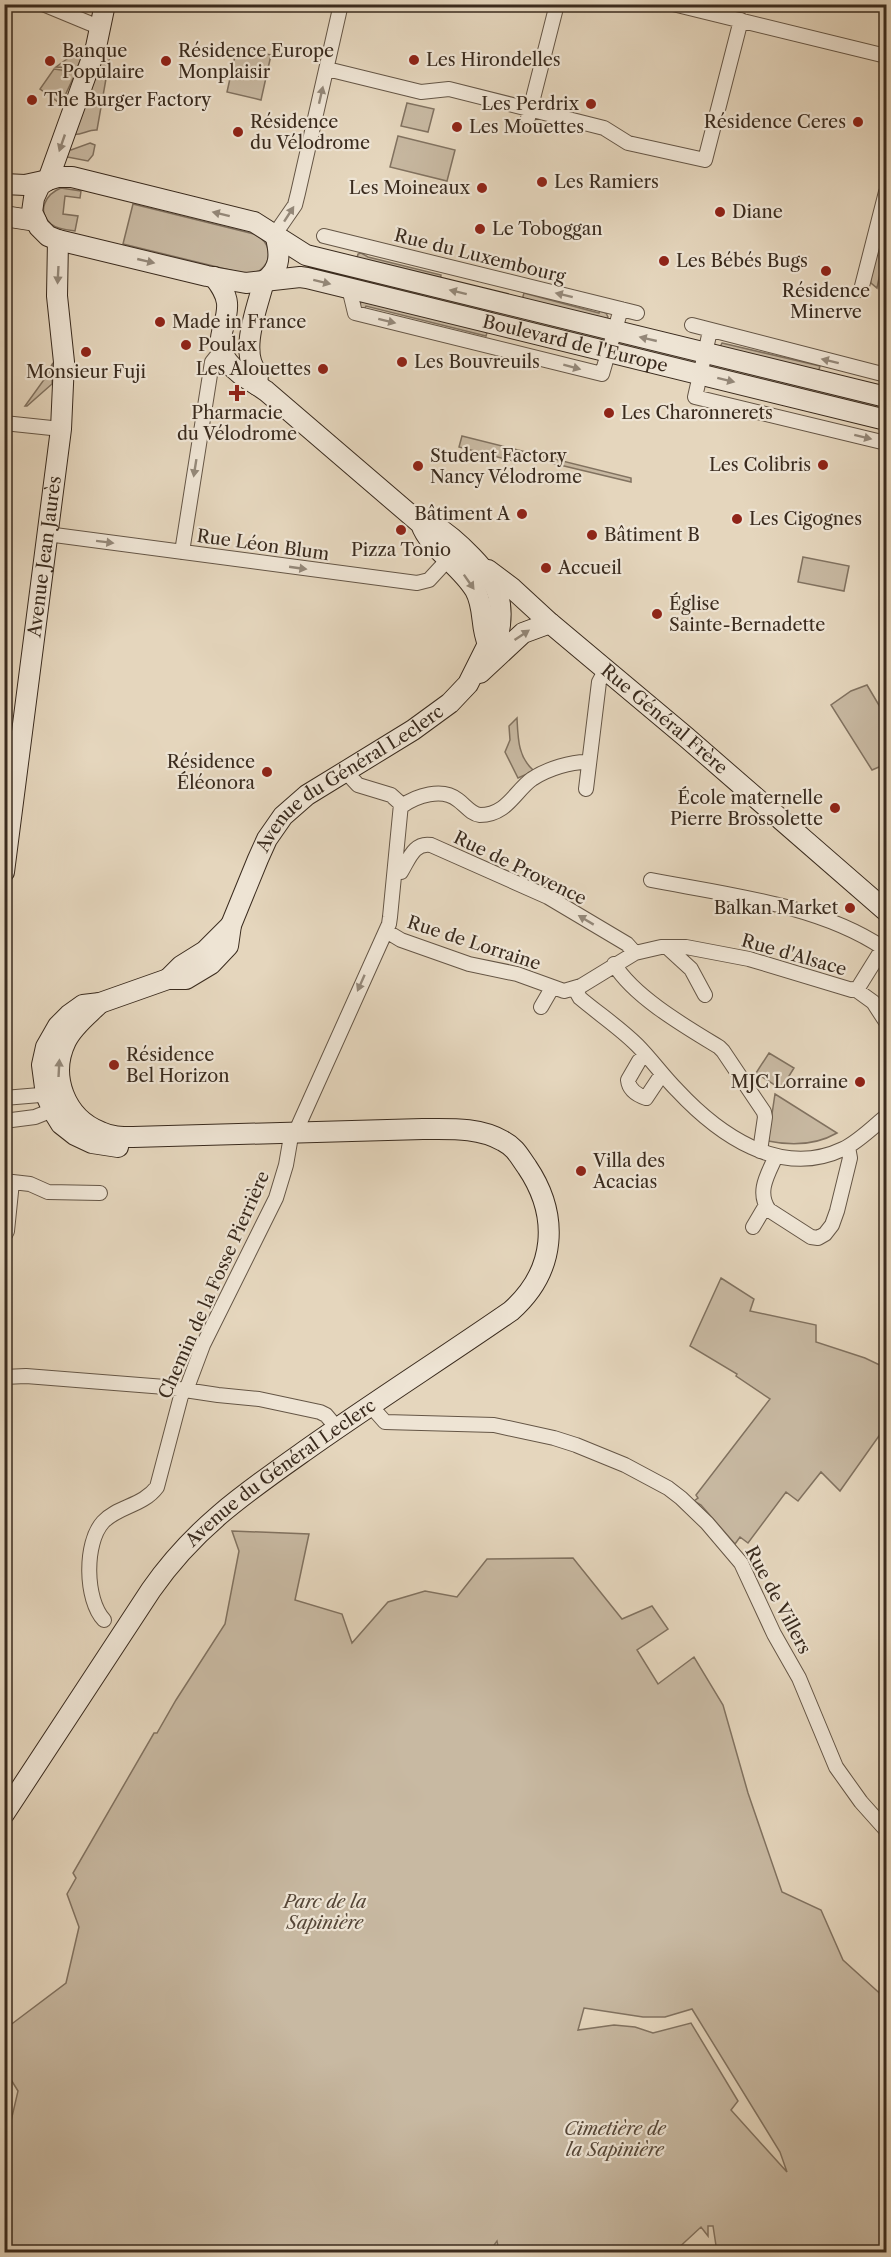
<svg xmlns="http://www.w3.org/2000/svg" width="891" height="2257" viewBox="0 0 891 2257" font-family="'Libre Caslon Text',serif">
	<style>
		.green { fill: #c8b9a2; stroke: #817260; stroke-width: 1.5; fill-rule: evenodd }
		.lines { fill: none; stroke-linecap: round; stroke-linejoin: round }
		.street-casing { stroke: #655646; stroke-width: 16 }
		.secondary-casing { stroke: #3a2b1e; stroke-width: 22 }
		.street { stroke: #eee4d4; stroke-width: 14 }
		.secondary { stroke: #eee4d4; stroke-width: 20 }
		.oneway { fill: #948879 }
		.poi-dot { fill: #8f2418; stroke: #eee4d4; stroke-width: 2 }
		.labels { text-anchor: middle; dominant-baseline: central; stroke-width: 4.5; stroke-linejoin: round; paint-order: stroke }
		.poi-label { font-size: 18px; fill: #3a2b1e; stroke: #eee4d4; text-anchor: start }
		.street-label { font-size: 18px; fill: #3a2b1e; stroke: #eee4d4 }
		.park-label { font-size: 18px; font-style: italic; fill: #564738; stroke: #eee4d4 }
	</style>
	<rect width="100%" height="100%" fill="#e5d6bd"/>
	<filter id="stains"><feTurbulence type="fractalNoise" baseFrequency=".00333" numOctaves="4"/><feColorMatrix values="0 0 0 0 .2 0 0 0 0 .09 0 0 0 0 .02 0 0 0 .5 -.17"/></filter>
	<radialGradient id="worn" r=".72"><stop offset=".6" stop-color="#630" stop-opacity="0"/><stop offset="1" stop-color="#630" stop-opacity=".3"/></radialGradient>
	<path class="green" d="M237 47 271 55 261 100 227 92Z
		M82 48 84 52 77 68 56 67Z
		M98 53 110 56 97 130C88 129 80 137 70 134Z
		M54 69 76 72 61 104 40 89Z
		M407 103 434 109 428 132 401 126Z
		M398 136 455 150 447 181 390 167Z
		M90 143 95 145 93 155 88 161 62 156 65 149 71 150Z
		M61 188 81 191 80 198 65 196 63 214 78 216 75 231C67 230 57 229 51 224 36 211 46 194 61 188Z
		M133 204 254 234C271 242 274 260 259 271L246 274 123 244Z
		M878 247 885 249 877 288 871 283 870 277Z
		M361 253 368 257 441 275 440 281 357 258 358 254Z
		M327 267 493 307 491 316 325 275Z
		M524 293 599 313 600 311 606 313 608 317 606 320 522 300Z
		M361 300 488 329 486 336 366 306 364 310 360 307Z
		M722 343 820 366 818 373 720 347Z
		M53 363 52 384 27 406H25L51 370 50 368Z
		M462 436 631 478V482L539 460 517 462 459 447Z
		M803 557 849 566 844 591 798 582Z
		M867 685 886 717V764L872 770 831 705 851 691Z
		M517 718C518 739 518 757 534 771L518 778 505 752 510 740 509 726Z
		M769 1053 794 1068 781 1089 756 1073Z
		M775 1094 837 1133C816 1145 792 1146 768 1141Z
		M721 1278 754 1299 750 1311 816 1325V1342L865 1358 886 1368V1426L840 1491 821 1472 798 1501 786 1492 748 1543 740 1537 735 1544 701 1505 694 1501 698 1498 696 1495 770 1399 736 1376 737 1374 690 1346Z
		M232 1531 309 1534 295 1600 342 1614 352 1643 388 1602 425 1591 457 1597 487 1559 573 1558 622 1619 652 1606 668 1629 637 1650 658 1684 694 1657 723 1705 748 1793 782 1892 821 1910 843 1960 886 1999V2252H717L713 2226H708V2236L701 2227 674 2252H499L497 2241 489 2252H5V2147L18 2091 5 2070V2029L66 1983 79 1927 67 1894 76 1878 73 1873 154 1733H157L176 1700 225 1624 239 1551ZM584 2008 643 2017H665L692 2009 780 2152 787 2172 731 2110 738 2101 691 2023 653 2033 635 2027 614 2025 578 2030Z"/>
	<g class="lines">
		<g class="street-casing">
			<path id="street" d="M43 4 101 28
				M673 4 886 56
				M327 69 421 92 449 89 604 128 628 143 705 160 741 20
				M528 118 557 4
				M275 234 295 205 298 193 341 4
				M324 236 637 313
				M349 288 355 313 602 374 621 309
				M861 290 886 192
				M692 325 886 375
				M710 331 695 397 886 443
				M4 423 61 429
				M47 534 417 583 429 580 453 554
				M182 552 212 362 216 357 224 355
				M586 789 599 682 606 669
				M402 806C416 796 442 787 458 800 465 805 471 814 480 815 507 815 515 791 532 779 547 769 572 761 589 762
				M395 872H401C409 859 414 842 431 845L548 897 627 944 635 953
				M651 880C724 894 820 905 883 948
				M386 931 401 940 469 964 517 974 564 991 581 986 635 953 661 947H686L749 959 852 990 858 988 886 943
				M667 947 691 969 705 995
				M614 964C634 997 686 1027 719 1047L723 1051 764 1112 765 1117 760 1151
				M575 989 580 998C599 1014 620 1028 637 1045 651 1059 663 1076 677 1090 718 1134 780 1179 843 1149 858 1142 873 1127 886 1116
				M855 989 873 1002 886 1022
				M541 1007 552 988
				M646 1055 639 1061 628 1080C629 1090 637 1095 646 1098L662 1074
				M4 1098 52 1094
				M4 1121 35 1117 60 1107
				M296 1131 389 924 390 917 401 804 391 795 358 785 345 771
				M776 1156C768 1174 756 1192 769 1210L811 1237 818 1238 825 1234 832 1225 837 1211 850 1158 848 1147
				M4 1181 30 1184 48 1192 100 1193
				M753 1227 766 1205
				M4 1237 7 1231 12 1182
				M4 1377 26 1376 165 1387 218 1395 259 1399 320 1412 326 1415 337 1428
				M370 1405 385 1422 494 1425 554 1438 576 1445 625 1465 668 1488 681 1498 707 1523 741 1563 774 1634 799 1678 836 1767 861 1802 886 1830
				M104 1620C85 1600 84 1543 103 1522 118 1506 143 1506 157 1487L181 1396 188 1385 203 1345 276 1198 286 1165 290 1142"/>
		</g>
		<g class="secondary-casing">
			<g id="secondary">
				<path d="M48 180 96 47 105 4"/>
				<path d="M4 184 25 185 48 180"/>
				<path d="M4 216 36 221"/>
				<path d="M214 277C220 285 226 293 227 303 229 326 211 339 228 362 239 376 252 381 266 391L421 524C429 548 461 566 475 590 485 608 480 626 488 644"/>
				<path d="M264 281C282 269 280 252 275 234"/>
				<path d="M257 385 258 374C238 353 258 306 264 281"/>
				<path id="s1" d="M886 397 306 255 254 222 72 177H58L48 180 40 185 34 198 32 212 39 227 48 236 58 240 207 276 246 283 300 277 307 278 886 420"/>
				<path id="s2" d="M488 570 512 588 550 623 686 737 886 911"/>
				<path d="M480 673 523 633 550 623"/>
				<path id="s3" d="M4 872 61 429 64 362 57 296 58 240"/>
				<path d="M168 979 181 966 205 951 231 925"/>
				<path id="s4" d="M118 1147 92 1143 75 1135 61 1124 53 1111 46 1095 42 1065 46 1047 58 1026 69 1015 83 1005 100 1003 168 979H186L211 964 228 946 231 925 258 859 267 839 283 816 307 795 413 730 450 703 468 684 488 644 498 637C501 623 502 608 498 595 493 574 454 537 435 526 431 524 426 524 421 524"/>
				<path id="s5" d="M4 1814 151 1590C194 1528 245 1493 306 1450 374 1402 443 1358 511 1311 556 1271 560 1216 527 1167 519 1156 516 1148 503 1141 479 1127 450 1129 423 1129L133 1137C122 1137 111 1137 101 1132 65 1118 49 1076 66 1041 73 1026 88 1015 100 1003"/>
			</g>
		</g>
		<use href="#street" class="street"/>
		<use href="#secondary" class="secondary"/>
	</g>
	<defs><path id="oneway-solid" d="M-6-.8H1V-3.2L6.5 0L1 3.2V.8H-6Z" transform="scale(1.5)"/></defs>
	<g class="oneway">
		<use href="#oneway-solid" transform="translate(321 95) rotate(-77)"/>
		<use href="#oneway-solid" transform="translate(62 143) rotate(109)"/>
		<use href="#oneway-solid" transform="translate(221 214) rotate(-166)"/>
		<use href="#oneway-solid" transform="translate(289 214) rotate(-57)"/>
		<use href="#oneway-solid" transform="translate(146 261) rotate(13)"/>
		<use href="#oneway-solid" transform="translate(58 275) rotate(93)"/>
		<use href="#oneway-solid" transform="translate(322 282) rotate(14)"/>
		<use href="#oneway-solid" transform="translate(458 292) rotate(-166)"/>
		<use href="#oneway-solid" transform="translate(564 295) rotate(-166)"/>
		<use href="#oneway-solid" transform="translate(387 321) rotate(14)"/>
		<use href="#oneway-solid" transform="translate(648 339) rotate(-167)"/>
		<use href="#oneway-solid" transform="translate(830 361) rotate(-166)"/>
		<use href="#oneway-solid" transform="translate(572 367) rotate(15)"/>
		<use href="#oneway-solid" transform="translate(726 380) rotate(14)"/>
		<use href="#oneway-solid" transform="translate(863 437) rotate(14)"/>
		<use href="#oneway-solid" transform="translate(195 468) rotate(99)"/>
		<use href="#oneway-solid" transform="translate(105 542) rotate(7)"/>
		<use href="#oneway-solid" transform="translate(298 568) rotate(8)"/>
		<use href="#oneway-solid" transform="translate(469 582) rotate(55)"/>
		<use href="#oneway-solid" transform="translate(522 635) rotate(-34)"/>
		<use href="#oneway-solid" transform="translate(586 920) rotate(-149)"/>
		<use href="#oneway-solid" transform="translate(361 983) rotate(114)"/>
		<use href="#oneway-solid" transform="translate(59 1068) rotate(-87)"/>
	</g>
	<g class="poi-dot">
		<circle cx="414" cy="60" r="6"/>
		<circle cx="50" cy="61" r="6"/>
		<circle cx="166" cy="61" r="6"/>
		<circle cx="32" cy="100" r="6"/>
		<circle cx="591" cy="104" r="6"/>
		<circle cx="858" cy="122" r="6"/>
		<circle cx="457" cy="127" r="6"/>
		<circle cx="238" cy="132" r="6"/>
		<circle cx="542" cy="182" r="6"/>
		<circle cx="482" cy="188" r="6"/>
		<circle cx="720" cy="212" r="6"/>
		<circle cx="480" cy="229" r="6"/>
		<circle cx="664" cy="261" r="6"/>
		<circle cx="826" cy="271" r="6"/>
		<circle cx="160" cy="322" r="6"/>
		<circle cx="186" cy="345" r="6"/>
		<circle cx="86" cy="352" r="6"/>
		<circle cx="402" cy="362" r="6"/>
		<circle cx="323" cy="369" r="6"/>
		<path d="M234 384h6v6h6v6h-6v6h-6v-6h-6v-6h6z"/>
		<circle cx="609" cy="413" r="6"/>
		<circle cx="823" cy="465" r="6"/>
		<circle cx="418" cy="466" r="6"/>
		<circle cx="522" cy="514" r="6"/>
		<circle cx="737" cy="519" r="6"/>
		<circle cx="401" cy="530" r="6"/>
		<circle cx="592" cy="535" r="6"/>
		<circle cx="546" cy="568" r="6"/>
		<circle cx="657" cy="614" r="6"/>
		<circle cx="267" cy="772" r="6"/>
		<circle cx="835" cy="808" r="6"/>
		<circle cx="850" cy="908" r="6"/>
		<circle cx="114" cy="1065" r="6"/>
		<circle cx="860" cy="1082" r="6"/>
		<circle cx="581" cy="1171" r="6"/>
	</g>
	<g class="labels">
		<g class="poi-label">
			<text x="62" y="51">Banque<tspan x="62" dy="21">Populaire</tspan></text>
			<text x="178" y="51">Résidence Europe<tspan x="178" dy="21">Monplaisir</tspan></text>
			<text x="426" y="60">Les Hirondelles</text>
			<text x="44" y="100">The Burger Factory</text>
			<text x="579" y="104" text-anchor="end">Les Perdrix</text>
			<text x="250" y="122">Résidence<tspan x="250" dy="21">du Vélodrome</tspan></text>
			<text x="846" y="122" text-anchor="end">Résidence Ceres</text>
			<text x="469" y="127">Les Mouettes</text>
			<text x="554" y="182">Les Ramiers</text>
			<text x="470" y="188" text-anchor="end">Les Moineaux</text>
			<text x="732" y="212">Diane</text>
			<text x="492" y="229">Le Toboggan</text>
			<text x="676" y="261">Les Bébés Bugs</text>
			<text x="826" y="291" text-anchor="middle">Résidence<tspan x="826" dy="21">Minerve</tspan></text>
			<text x="172" y="322">Made in France</text>
			<text x="198" y="345">Poulax</text>
			<text x="414" y="362">Les Bouvreuils</text>
			<text x="311" y="369" text-anchor="end">Les Alouettes</text>
			<text x="86" y="372" text-anchor="middle">Monsieur Fuji</text>
			<text x="237" y="413" text-anchor="middle">Pharmacie<tspan x="237" dy="21">du Vélodrome</tspan></text>
			<text x="621" y="413">Les Charonnerets</text>
			<text x="430" y="456">Student Factory<tspan x="430" dy="21">Nancy Vélodrome</tspan></text>
			<text x="811" y="465" text-anchor="end">Les Colibris</text>
			<text x="510" y="514" text-anchor="end">Bâtiment A</text>
			<text x="749" y="519">Les Cigognes</text>
			<text x="604" y="535">Bâtiment B</text>
			<text x="401" y="550" text-anchor="middle">Pizza Tonio</text>
			<text x="558" y="568">Accueil</text>
			<text x="669" y="604">Église<tspan x="669" dy="21">Sainte-Bernadette</tspan></text>
			<text x="255" y="762" text-anchor="end">Résidence<tspan x="255" dy="21">Éléonora</tspan></text>
			<text x="823" y="798" text-anchor="end">École maternelle<tspan x="823" dy="21">Pierre Brossolette</tspan></text>
			<text x="838" y="908" text-anchor="end">Balkan Market</text>
			<text x="126" y="1055">Résidence<tspan x="126" dy="21">Bel Horizon</tspan></text>
			<text x="848" y="1082" text-anchor="end">MJC Lorraine</text>
			<text x="593" y="1161">Villa des<tspan x="593" dy="21">Acacias</tspan></text>
		</g>
		<g class="street-label">
			<text transform="translate(480 256) rotate(14)">Rue du Luxembourg</text>
			<text stroke="none"><textPath href="#s1" startOffset="1479">Boulevard de l'Europe</textPath></text>
			<text transform="translate(263 545) rotate(8)">Rue Léon Blum</text>
			<text stroke="none"><textPath href="#s3" startOffset="318">Avenue Jean Jaurès</textPath></text>
			<text stroke="none"><textPath href="#s2" startOffset="231">Rue Général Frère</textPath></text>
			<text stroke="none"><textPath href="#s4" startOffset="580">Avenue du Général Leclerc</textPath></text>
			<text transform="translate(520 868) rotate(26)">Rue de Provence</text>
			<text transform="translate(474 943) rotate(18)">Rue de Lorraine</text>
			<text transform="translate(794 955) rotate(16)">Rue d'Alsace</text>
			<text transform="translate(214 1285) rotate(-66)">Chemin de la Fosse Pierrière</text>
			<text stroke="none"><textPath href="#s5" startOffset="444">Avenue du Général Leclerc</textPath></text>
			<text transform="translate(778 1600) rotate(62)">Rue de Villers</text>
		</g>
		<g class="park-label">
			<text x="325" y="1902">Parc de la<tspan x="325" dy="21">Sapinière</tspan></text>
			<text x="615" y="2129">Cimetière de<tspan x="615" dy="21">la Sapinière</tspan></text>
		</g>
	</g>
	<rect width="891" height="2257" fill="none" stroke="#e5d6bd" stroke-width="24"/>
	<rect x="6" y="6" width="879" height="2245" fill="none" stroke="#3a2b1e" stroke-width="3"/>
	<rect x="12" y="12" width="867" height="2233" fill="none" stroke="#3a2b1e" stroke-width="1.5"/>
	<rect width="100%" height="100%" filter="url(#stains)"/>
	<rect width="100%" height="100%" fill="url(#worn)"/>
</svg>
